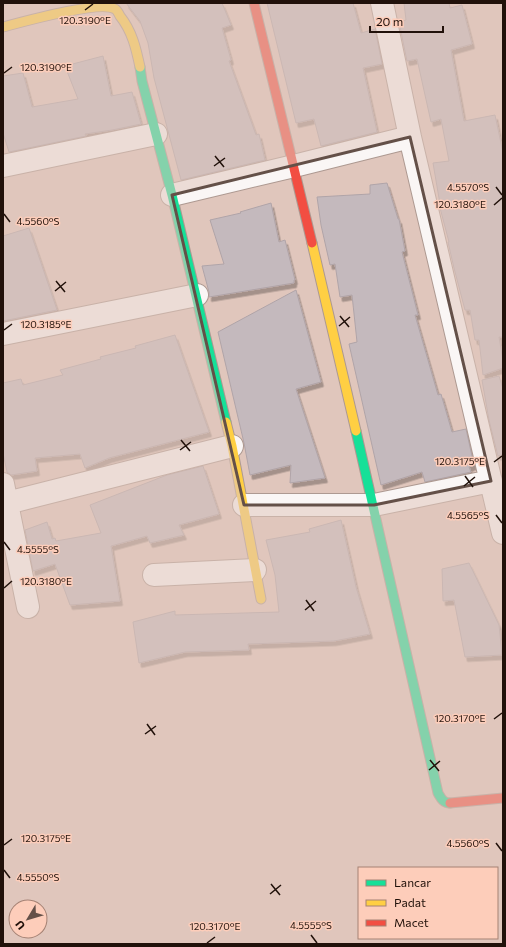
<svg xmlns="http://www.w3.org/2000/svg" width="506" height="947" viewBox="0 0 506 947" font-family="Commissioner,sans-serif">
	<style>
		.building { fill: #c4b9bd; stroke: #b0a4a8; filter: url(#shadow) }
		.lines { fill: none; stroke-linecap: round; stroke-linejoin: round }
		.street-casing { stroke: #ad9991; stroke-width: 24 }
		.fast-casing { stroke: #ad9991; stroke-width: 11 }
		.slow-casing { stroke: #ad9991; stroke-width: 11 }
		.jam-casing { stroke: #ad9991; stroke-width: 11 }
		.street { stroke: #faf6f5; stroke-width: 22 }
		.fast { stroke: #16e098; stroke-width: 9 }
		.slow { stroke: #ffcf43; stroke-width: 9 }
		.jam { stroke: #f24e42; stroke-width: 9 }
		.marked { fill: none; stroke: #645048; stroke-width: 3; stroke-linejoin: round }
		.ticks { fill: none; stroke: #21110a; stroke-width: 1.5 }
		.ticks-label { font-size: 10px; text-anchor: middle; fill: #21110a; stroke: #fdcdba; stroke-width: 3; stroke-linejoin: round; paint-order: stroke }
	</style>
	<defs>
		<filter id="shadow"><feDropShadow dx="2.5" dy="4.5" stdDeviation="0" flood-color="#0004"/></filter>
	</defs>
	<rect width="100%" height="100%" fill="#e0c6bc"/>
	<path class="building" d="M126 3H222L231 25 222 28 231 60 229 61 256 135 259 134 265 160 181 180 154 78 148 43 140 21Z
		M267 3H353L361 33 375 29 382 64 363 68 377 132 321 146 314 119 296 123Z
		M404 3H449L450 8 462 5 472 44 451 50 464 121 495 115 503 153V337H499L503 361V368L483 375 479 340H475L470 310H465L454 268 448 242H449L439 204H440L433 163 449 161 441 119 431 122 417 59 407 61 399 22 406 20Z
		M103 56 111 96 132 92 141 124 112 130 85 134 86 136 9 152 3 133V76L23 73 32 107 78 99 65 66Z
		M387 183 398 219H399L405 251 402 252 418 315H415L438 395 441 394 452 432 466 429 474 465 469 467 471 472 425 482 422 472 381 485 349 344 357 342 352 295 340 297 335 264 330 265 321 225 317 197 370 194V185Z
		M271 203 279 242 285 240 295 280H294V283L209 297V292L202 266 224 264 210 220 241 213 240 212Z
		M29 228 57 310 3 321V236Z
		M296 290 321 382 296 389 325 478 290 483 291 465 250 475 244 443 218 332Z
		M175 335 209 432 109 458 85 468 80 454 35 458 37 471 11 475 7 472 3 453V383L21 379 23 385 63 375 60 370 101 359 100 357 136 348 135 346Z
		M499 376 503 389V454L498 456 489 420 482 380Z
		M203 466 219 514 179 525 184 535 150 543 147 536 111 546 120 601 70 605 55 564 33 571 25 530 47 522 52 539 55 538 56 541 101 533 90 505 167 475Z
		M341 520 356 587 370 634 334 641 248 644 249 650 185 652 139 663 133 622 175 611V615L279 612 275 575 266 540 310 532 309 529Z
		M469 563 499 625 502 655 465 657 454 600 443 601 442 569Z"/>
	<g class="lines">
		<g class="street-casing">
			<path id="street" d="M382 3 410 137 503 533
				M3 166 156 134
				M172 195 294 166 410 137
				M3 334 197 295
				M3 484 28 607
				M7 503 232 446
				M244 505H374L491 481
				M154 575 255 570"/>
		</g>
		<g class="fast-casing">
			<path id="fast" d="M140 67 142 81 172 195 226 422
				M356 431 438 793C441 798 443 803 450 803"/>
		</g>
		<g class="slow-casing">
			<path id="slow" d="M3 27C22 22 100 0 115 9 117 10 119 14 120 16 132 31 136 48 140 67
				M312 243 356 431
				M226 422 232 446 261 599"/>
		</g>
		<g class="jam-casing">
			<path id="jam" d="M254 3 312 243
				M450 803 503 798"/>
		</g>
		<use href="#street" class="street"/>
		<use href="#fast" class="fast"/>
		<use href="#slow" class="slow"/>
		<use href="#jam" class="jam"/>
	</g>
	<path d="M0 0H506V947H0ZM410 137 491 481 374 505H244L172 195Z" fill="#e0c6bc" fill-opacity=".55" fill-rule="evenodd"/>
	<path class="marked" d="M410 137 491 481 374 505H244L172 195Z"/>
	<path class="ticks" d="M85 10 93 4M4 73 12 67M215 156 224 167M214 166 225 158M496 187 502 195M494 205 502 198M4 214 10 222M56 281 65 292M55 291 66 282M340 316 349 327M339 326 350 317M4 330 12 324M181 440 190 451M180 450 191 442M494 462 502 456M465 476 473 487M464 486 475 477M496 515 502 523M4 542 10 550M4 588 12 581M306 600 314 611M305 610 316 601M494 719 502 713M147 724 155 735M145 734 156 726M430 760 439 771M429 770 440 761M496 843 502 851M4 845 12 839M4 870 10 878M271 884 280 895M270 894 281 885M311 935 317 943M207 943 215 937"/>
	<g class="ticks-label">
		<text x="85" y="24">120.3190°E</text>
		<text x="46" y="71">120.3190°E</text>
		<text x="468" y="191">4.5570°S</text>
		<text x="460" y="208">120.3180°E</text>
		<text x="38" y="225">4.5560°S</text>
		<text x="46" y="328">120.3185°E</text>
		<text x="460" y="465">120.3175°E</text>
		<text x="468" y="519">4.5565°S</text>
		<text x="38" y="553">4.5555°S</text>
		<text x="46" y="585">120.3180°E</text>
		<text x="460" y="722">120.3170°E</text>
		<text x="46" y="842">120.3175°E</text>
		<text x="468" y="847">4.5560°S</text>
		<text x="38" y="881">4.5550°S</text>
		<text x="311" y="929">4.5555°S</text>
		<text x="215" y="930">120.3170°E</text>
	</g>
	<rect width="506" height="947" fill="none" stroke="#21110a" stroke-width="8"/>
	<rect x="358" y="867" width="140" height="72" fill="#fdcdba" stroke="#a58274"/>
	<rect x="366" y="880" width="20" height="6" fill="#16e098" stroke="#a58274"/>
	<text x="394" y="887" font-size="12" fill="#21110a">Lancar</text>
	<rect x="366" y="900" width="20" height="6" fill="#ffcf43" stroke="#a58274"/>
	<text x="394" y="907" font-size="12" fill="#21110a">Padat</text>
	<rect x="366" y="920" width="20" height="6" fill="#f24e42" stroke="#a58274"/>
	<text x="394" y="927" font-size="12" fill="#21110a">Macet</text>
	<g transform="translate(28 919) rotate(232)"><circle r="19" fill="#fdcdba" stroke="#a58274"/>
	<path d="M0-3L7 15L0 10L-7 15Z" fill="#645048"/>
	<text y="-6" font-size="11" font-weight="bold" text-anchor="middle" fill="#21110a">U</text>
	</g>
	<path d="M370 26v6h73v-6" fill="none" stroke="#21110a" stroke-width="2"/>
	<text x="376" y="26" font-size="12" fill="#21110a" stroke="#fdcdba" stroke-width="3" paint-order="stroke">20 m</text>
</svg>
